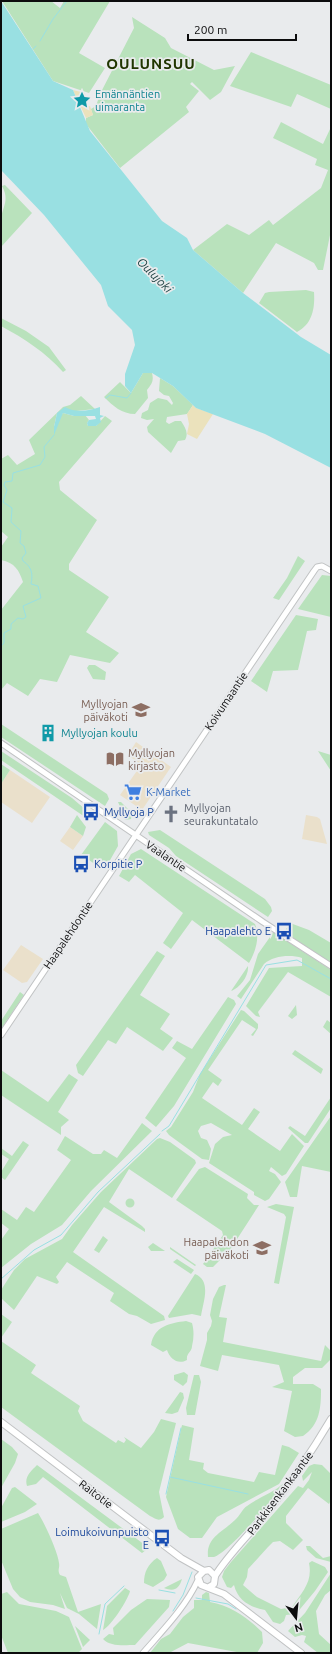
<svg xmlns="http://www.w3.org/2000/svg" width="332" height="1654" viewBox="0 0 332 1654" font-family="Ubuntu,sans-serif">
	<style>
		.commercial { fill: #eae0cb }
		.green { fill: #b9e2bc }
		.sand { fill: #ebe2bc }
		.water { fill: #99e0e2 }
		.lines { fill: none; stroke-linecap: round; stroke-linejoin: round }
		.stream { stroke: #99e0e2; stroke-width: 1 }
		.tertiary-casing { stroke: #c1c3c4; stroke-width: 7 }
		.secondary-casing { stroke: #c1c3c4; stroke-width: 8 }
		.primary-casing { stroke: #c1c3c4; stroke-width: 8 }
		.tertiary { stroke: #fff; stroke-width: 5 }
		.secondary { stroke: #fff; stroke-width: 6 }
		.primary { stroke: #fff; stroke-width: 6 }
		.labels { text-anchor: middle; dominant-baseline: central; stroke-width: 3.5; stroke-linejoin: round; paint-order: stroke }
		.culture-label { font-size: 11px; fill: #0d838f; stroke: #e9ebed; text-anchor: start }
		.street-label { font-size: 11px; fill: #0c0c0d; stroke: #e9ebed }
		.education-label { font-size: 11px; fill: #785e54; stroke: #e9ebed; text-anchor: end }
		.shop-label { font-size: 11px; fill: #366cbe; stroke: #e9ebed; text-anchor: start }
		.worship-label { font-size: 11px; fill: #5b616d; stroke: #e9ebed; text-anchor: start }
		.transit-label { font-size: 11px; fill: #164399; stroke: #e9ebed; text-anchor: start }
		.water-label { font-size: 12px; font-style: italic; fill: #1d4041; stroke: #e9ebed }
		.district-label { font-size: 15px; font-weight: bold; letter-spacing: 1px; fill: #203601; stroke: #e9ebed }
	</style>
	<rect width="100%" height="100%" fill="#e9ebed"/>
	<path class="commercial" d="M136 742 171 767 142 810 120 795 141 765 128 755Z
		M10 770 50 797 32 823 1 802V784Z
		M306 815 317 817 320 819 327 844 302 839Z
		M70 827 83 836 73 850 60 841Z
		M21 945 43 959 27 982 22 983 3 970Z"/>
	<path class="green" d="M2 1H51L60 8 64 1H110L79 53 105 68 89 93 53 81Z
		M132 17 165 38 171 48 214 70 235 66 221 92 210 100 192 82 190 84 199 91 186 107 189 112 120 168 86 124V118L93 115 91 109 96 106 100 94 134 28Z
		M251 52 331 85V109L297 94 291 107 230 86Z
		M281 122 323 144 331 127V230L323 270H318L314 263 276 243 243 293 193 250 227 224 249 235 269 220 273 225 321 188 328 170 315 165 317 159 273 138Z
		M5 185 32 213 1 247C1 238 0 226 1 217 4 205 9 199 2 186Z
		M306 290 314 292C315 307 313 324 297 332L259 303 265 293 269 292Z
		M1 318 26 331 49 347 66 370 63 372C45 352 25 339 1 326Z
		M143 373H152C154 381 152 384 147 390L148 398 135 414C122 414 113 406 104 397L120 382 131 393Z
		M160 378 173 386 193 405 187 414 167 417 166 422 169 424 175 421H181C185 427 189 433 185 440L178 441 171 453 148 432 147 427 154 419 147 420 141 418 142 413 148 410 150 403 158 398 167 400 172 405 173 403 169 396 164 395 159 391Z
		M81 396 95 409 57 413 54 427 63 413 74 416 85 415 89 420 87 423 88 426H96L105 416 112 421 59 482 60 490 97 520 69 564V570L109 597 86 632 119 653 110 663 70 655 57 682 40 679 28 696 7 683 1 690V610L23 582C19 570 15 563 1 560V547L8 537 1 531V459L8 455 17 465 35 454 29 440 63 407 70 405Z
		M298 556 305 561 279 600 273 598 287 578Z
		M322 575 331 576V617L298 609Z
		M296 615 318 619 316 630 307 631 298 670 273 671 267 692 251 681Z
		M89 665H95L106 672 105 680 93 679 87 668Z
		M1 724 107 794 109 799 105 806 1 737Z
		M1 751 72 798 86 810 85 817 1 760Z
		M318 751 331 755V771Z
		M1 764 10 770 1 784Z
		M118 802H121L132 813 131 819 125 820 123 818 122 811Z
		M77 815 86 827 83 836 70 827Z
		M105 822 117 831 118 846 109 862 98 866 81 855Z
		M160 830 265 899 271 907 272 911 268 917 176 856 169 848 149 835 148 832Z
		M141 849 255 924C260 937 256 951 249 963L192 920 171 949 163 943 183 913 135 875 129 882 119 876 131 854Z
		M290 923 309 930 331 943V963L301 944 285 931Z
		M273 932 331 970V997L288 972 258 1012 260 1017 256 1016 246 1006 269 968 302 966V958C290 954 273 956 264 964L241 999 237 996 250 980 258 954 270 937V939L271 938Z
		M157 951 165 956 140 995 170 1014 160 1029 173 1038 163 1051 127 1027 116 1044 108 1040 83 1076 78 1073 76 1065Z
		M248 966C249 976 240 988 231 991Z
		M20 992 24 995 1 1029V1021Z
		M228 997 234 1000 236 1004 174 1106 156 1127 145 1118 186 1058 172 1048 177 1041 192 1049Z
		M296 1005 297 1015 292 1019 288 1016Z
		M241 1010 244 1011 258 1024V1028L253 1036 251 1035 256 1029 242 1020 208 1070 222 1080 218 1086 213 1082 202 1098 242 1125 254 1108 260 1112 248 1129 280 1151 292 1134 304 1146 286 1174 282 1176 271 1167 269 1171 275 1174 281 1182 269 1199 265 1201 254 1195V1192L209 1163 215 1144 223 1137 232 1135 211 1123 201 1126 198 1131 201 1138 207 1140 211 1149 209 1160 202 1159 169 1135 166 1131 171 1127 193 1092 200 1074Z
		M327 1020 331 1023V1034L323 1027Z
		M295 1050 323 1069 321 1074 292 1054Z
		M1 1070 48 1102 69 1074 78 1080 58 1112 69 1120 61 1127V1135L1 1095Z
		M331 1097V1108L310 1140 308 1143H305L288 1128 290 1126 305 1136Z
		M331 1116V1172L302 1166 297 1197H290L285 1182Z
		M142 1123 152 1131 91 1191 62 1225 31 1244 1 1268V1240L9 1229 1 1223V1209L17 1220 26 1207 34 1212 71 1160 57 1150 65 1136 93 1154H101L104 1150 117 1158Z
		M160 1138 170 1142 195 1160 196 1163 172 1198 129 1169 109 1202 142 1226 145 1229V1232L104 1207 73 1252 164 1316 165 1320 151 1324 137 1316 129 1314 110 1301 114 1293 67 1262 56 1277 59 1282 57 1284 37 1276 14 1310 2 1299 1 1290 14 1270 25 1259 62 1239 72 1225 101 1192 157 1139Z
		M23 1141 29 1145 5 1180 1 1177V1172L9 1159 1 1154V1148L12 1156Z
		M205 1167 248 1194 247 1198 254 1205H259L230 1250 213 1267H207L203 1264 223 1235 222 1231 176 1200 199 1169Z
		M125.5 1203a4.5 4.5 0 1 1 9 0a4.5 4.5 0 1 1-9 0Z
		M276 1204 294 1207 279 1284 274 1283 286 1217 284 1214 267 1207Z
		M103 1236 108 1240 99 1253 94 1250Z
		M153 1243 165 1251H151L148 1247Z
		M170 1247 196 1265 195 1266 170 1249Z
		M177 1259 194 1270 191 1274 173 1262Z
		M195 1274C212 1281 203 1302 201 1316L192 1314 169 1318 168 1316Z
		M224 1285H226L219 1317 227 1318 223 1342 321 1361 325 1345 331 1351V1359L322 1368H305L293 1377V1384H313L321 1389C321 1407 320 1425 303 1436L295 1437 284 1431 292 1391 272 1387 284 1382 279 1365 222 1355 218 1371 200 1366 207 1340V1333L211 1326 212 1321 210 1315 213 1299 219 1287Z
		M1 1314 12 1322 1 1338Z
		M186 1321 192 1323C194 1330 194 1338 192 1346 192 1352 186 1353 187 1360 178 1365 170 1359 167 1350L163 1352 151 1345C154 1326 170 1323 186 1321Z
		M1 1341 36 1365 31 1373 80 1406 78 1411 83 1421 116 1443 118 1440 124 1443 126 1440 124 1437 141 1448 154 1432 161 1419 176 1423 159 1492 164 1517C159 1522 156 1519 150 1516L1 1407Z
		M184 1372 188 1375 187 1382 183 1386 174 1380V1375Z
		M194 1375H199L201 1382 195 1415H187L186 1408Z
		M180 1392 183 1393 184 1398 178 1412 172 1414 165 1413Z
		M182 1425 194 1428 189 1460 204 1463 203 1469 208 1473 254 1482 259 1472 275 1475 282 1445 289 1447 299 1453 279 1484 217 1517 202 1538H190L178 1529 166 1497Z
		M1 1439 12 1447 18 1454 15 1463 1 1488Z
		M314 1464 322 1465 331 1474V1500L329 1504 308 1488 286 1516V1523L303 1540 293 1550 280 1541 273 1542 268 1547 248 1569 247 1577 243 1585 257 1597 281 1609 292 1607C302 1592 313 1582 309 1563L312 1561 325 1567 328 1572 315 1591 296 1614 286 1615 284 1621 280 1624 273 1622 265 1610C250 1607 238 1601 234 1585L231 1588 227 1587 222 1577 224 1571 231 1562 298 1486 303 1488 309 1480 312 1472 303 1481 302 1476 309 1466Z
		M37 1465 145 1545 146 1550 142 1553 43 1477 36 1484 27 1486C24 1477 31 1471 37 1465Z
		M284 1483C276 1497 228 1553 214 1557 212 1557 210 1557 208 1557 206 1537 223 1532 235 1520 240 1516 242 1509 247 1506 259 1497 273 1493 284 1483Z
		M15 1487 37 1504 25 1512 1 1522V1508L12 1488Z
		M38 1513C44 1522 58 1552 59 1563 60 1568 57 1570 60 1575L66 1577 78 1612 101 1604 97 1629 79 1614 67 1608 60 1593 65 1609 53 1605 30 1602 20 1597 13 1589 1 1560V1529Z
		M306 1546H310L323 1558 331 1556V1562L316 1558 307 1550Z
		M157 1558 161 1561 167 1575 164 1580 153 1587 144 1583C144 1572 148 1564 157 1558Z
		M331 1573V1590L325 1595 316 1611 319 1634 331 1645V1653H318L304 1642 306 1636 302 1635 295 1637 288 1631 305 1613Z
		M182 1579C179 1589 174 1592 164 1588Z
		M125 1588 130 1591C128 1600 111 1626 103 1630L107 1606Z
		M7 1592 19 1604 56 1611 69 1617 82 1649 78 1653H8L1 1635V1594Z
		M206 1592 209 1593 210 1602C231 1606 247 1617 262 1632L263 1643 257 1653H242L188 1643 169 1653H150L161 1639 170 1634 183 1617 194 1608V1600H202V1595Z
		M147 1599 170 1600 169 1607 135 1645C125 1645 110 1647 103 1639L109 1634 114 1635 113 1628 131 1610Z
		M75 1626 90 1640 83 1647Z"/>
	<path class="sand" d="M73 90 85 93 87 107 90 106 93 115 86 118Z
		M193 405 196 408 213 414 197 439 187 434 189 424 187 414Z"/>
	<path class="water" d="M1 1 53 81 73 90 90 131 162 221 187 238 193 250 243 293 301 337 331 355V468L265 434 196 408 173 386 152 373H143L131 393 125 386V374L135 345 132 330 108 306 101 285 44 215 1 170Z
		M65 407C75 413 89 411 100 407V415L104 416 100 418 101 422 96 426H88L87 423 89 420 96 419 95 416H74L63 413 54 435V427L57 413Z"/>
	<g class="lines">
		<path class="stream" d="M40 41 53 19 67 1
			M33 49 36 46
			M106 398 110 395 127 398 131 393
			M1 646 4 643V633L11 629V624L18 618 23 619 26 617 23 606 41 598 38 586 31 584C33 574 32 567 23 561L22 558 26 553 24 546 20 543 21 531 11 522 12 508 3 502 7 490 4 485 5 482 12 481 13 473 40 465 45 457 44 447 54 435
			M162 1131 169 1126 266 965 297 960 331 979
			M1 1279 34 1250 61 1235 98 1192 160 1134
			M170 1477 248 1494
			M166 1494 181 1428
			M159 1590 175 1593
			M196 1598 228 1604 236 1609
			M173 1611 183 1595 192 1572
			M99 1634 105 1604 124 1586"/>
		<g class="tertiary-casing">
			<path id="tertiary" d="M1 743 263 922 331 966
				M1 1035 314 571 317 567 322 566 331 571
				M143 1653C163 1630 185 1608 198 1580"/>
		</g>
		<g class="secondary-casing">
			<path id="secondary" d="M215 1576C230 1552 252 1532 269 1510 292 1481 312 1451 331 1419"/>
		</g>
		<g class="primary-casing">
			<path id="primary" d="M1 1422 181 1558 204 1571
				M209 1587 214 1584 215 1576 209 1570 204 1571 198 1577 201 1585 224 1594 301 1653"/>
		</g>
		<use href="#tertiary" class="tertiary"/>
		<use href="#secondary" class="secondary"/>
		<use href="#primary" class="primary"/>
	</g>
	<defs>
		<g id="sight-bare" transform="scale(1.38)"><path d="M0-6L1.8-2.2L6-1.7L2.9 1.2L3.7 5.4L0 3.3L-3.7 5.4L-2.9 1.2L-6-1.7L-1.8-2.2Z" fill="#0f9aa8" stroke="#e9ebed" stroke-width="2.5" paint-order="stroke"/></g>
		<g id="school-bare" transform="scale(1.38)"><path d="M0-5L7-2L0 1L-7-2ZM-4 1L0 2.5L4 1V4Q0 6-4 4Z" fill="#8d6e63" stroke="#e9ebed" stroke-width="2.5" paint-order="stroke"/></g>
		<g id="building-bare" transform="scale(1.38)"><path d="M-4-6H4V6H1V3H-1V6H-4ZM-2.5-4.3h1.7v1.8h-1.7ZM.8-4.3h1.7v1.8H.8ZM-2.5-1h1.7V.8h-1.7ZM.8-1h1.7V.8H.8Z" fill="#0f9aa8" stroke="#e9ebed" stroke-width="2.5" paint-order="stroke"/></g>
		<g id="library-bare" transform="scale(1.38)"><path d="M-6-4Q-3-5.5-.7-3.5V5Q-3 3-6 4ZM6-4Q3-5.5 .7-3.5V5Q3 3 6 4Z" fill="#8d6e63" stroke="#e9ebed" stroke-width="2.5" paint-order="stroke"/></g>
		<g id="supermarket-bare" transform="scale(1.38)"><path d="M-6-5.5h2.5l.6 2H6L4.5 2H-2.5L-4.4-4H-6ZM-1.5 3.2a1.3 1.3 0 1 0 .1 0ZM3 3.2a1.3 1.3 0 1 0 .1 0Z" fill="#3f7fe0" stroke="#e9ebed" stroke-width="2.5" paint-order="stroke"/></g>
		<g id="bus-bare" transform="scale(1.38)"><path d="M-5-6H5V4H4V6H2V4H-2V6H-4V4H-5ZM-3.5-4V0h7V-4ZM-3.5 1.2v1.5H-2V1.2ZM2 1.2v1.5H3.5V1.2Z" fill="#1a4fb4" stroke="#e9ebed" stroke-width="2.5" paint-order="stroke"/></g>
		<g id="church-bare" transform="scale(1.38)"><path d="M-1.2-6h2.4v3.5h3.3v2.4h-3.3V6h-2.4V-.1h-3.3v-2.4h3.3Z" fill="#6b7280" stroke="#e9ebed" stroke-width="2.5" paint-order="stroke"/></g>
	</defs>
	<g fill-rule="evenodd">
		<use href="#sight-bare" x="82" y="100"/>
		<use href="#school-bare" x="141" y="710"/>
		<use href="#building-bare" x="48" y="733"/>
		<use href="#library-bare" x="115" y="759"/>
		<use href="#supermarket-bare" x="133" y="792"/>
		<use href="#bus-bare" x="91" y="812"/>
		<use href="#church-bare" x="171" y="814"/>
		<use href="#bus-bare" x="81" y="864"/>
		<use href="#bus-bare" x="284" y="931"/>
		<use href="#school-bare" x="262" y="1248"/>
		<use href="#bus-bare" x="162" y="1538"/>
	</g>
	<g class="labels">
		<g class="culture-label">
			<text x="95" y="94">Emännäntien<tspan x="95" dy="13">uimaranta</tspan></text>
			<text x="61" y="733">Myllyojan koulu</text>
		</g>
		<g class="street-label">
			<text transform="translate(226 701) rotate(-56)">Koivumaantie</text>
			<text transform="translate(166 856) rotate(34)">Vaalantie</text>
			<text transform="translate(68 935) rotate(-56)">Haapalehdontie</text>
			<text transform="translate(280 1493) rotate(-53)">Parkkisenkankaantie</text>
			<text transform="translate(96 1494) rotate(37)">Raitotie</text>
		</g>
		<g class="education-label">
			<text x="128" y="704">Myllyojan<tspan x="128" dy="13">päiväkoti</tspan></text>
			<text x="128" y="753" text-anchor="start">Myllyojan<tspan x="128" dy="13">kirjasto</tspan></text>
			<text x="249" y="1242">Haapalehdon<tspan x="249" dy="13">päiväkoti</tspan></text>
		</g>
		<g class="shop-label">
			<text x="146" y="792">K-Market</text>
		</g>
		<g class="worship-label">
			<text x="184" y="808">Myllyojan<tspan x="184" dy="13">seurakuntatalo</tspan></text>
		</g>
		<g class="transit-label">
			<text x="104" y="812">Myllyoja P</text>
			<text x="94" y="864">Korpitie P</text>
			<text x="271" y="931" text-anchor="end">Haapalehto E</text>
			<text x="149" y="1532" text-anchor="end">Loimukoivunpuisto<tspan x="149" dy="13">E</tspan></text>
		</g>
		<g class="water-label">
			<text transform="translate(155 275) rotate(45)">Oulujoki</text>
		</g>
		<g class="district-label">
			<text x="151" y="63">OULUNSUU</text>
		</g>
	</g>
	<rect width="332" height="1654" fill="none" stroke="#0c0c0d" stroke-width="4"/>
	<g transform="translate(296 1618) rotate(164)" stroke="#e9ebed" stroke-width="3" paint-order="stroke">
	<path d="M0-3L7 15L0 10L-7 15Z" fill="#0c0c0d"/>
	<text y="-6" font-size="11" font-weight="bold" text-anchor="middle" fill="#0c0c0d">N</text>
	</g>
	<path d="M188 34v6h108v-6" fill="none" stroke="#0c0c0d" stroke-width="2"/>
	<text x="194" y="34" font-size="12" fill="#0c0c0d" stroke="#e9ebed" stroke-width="3" paint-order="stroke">200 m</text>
</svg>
